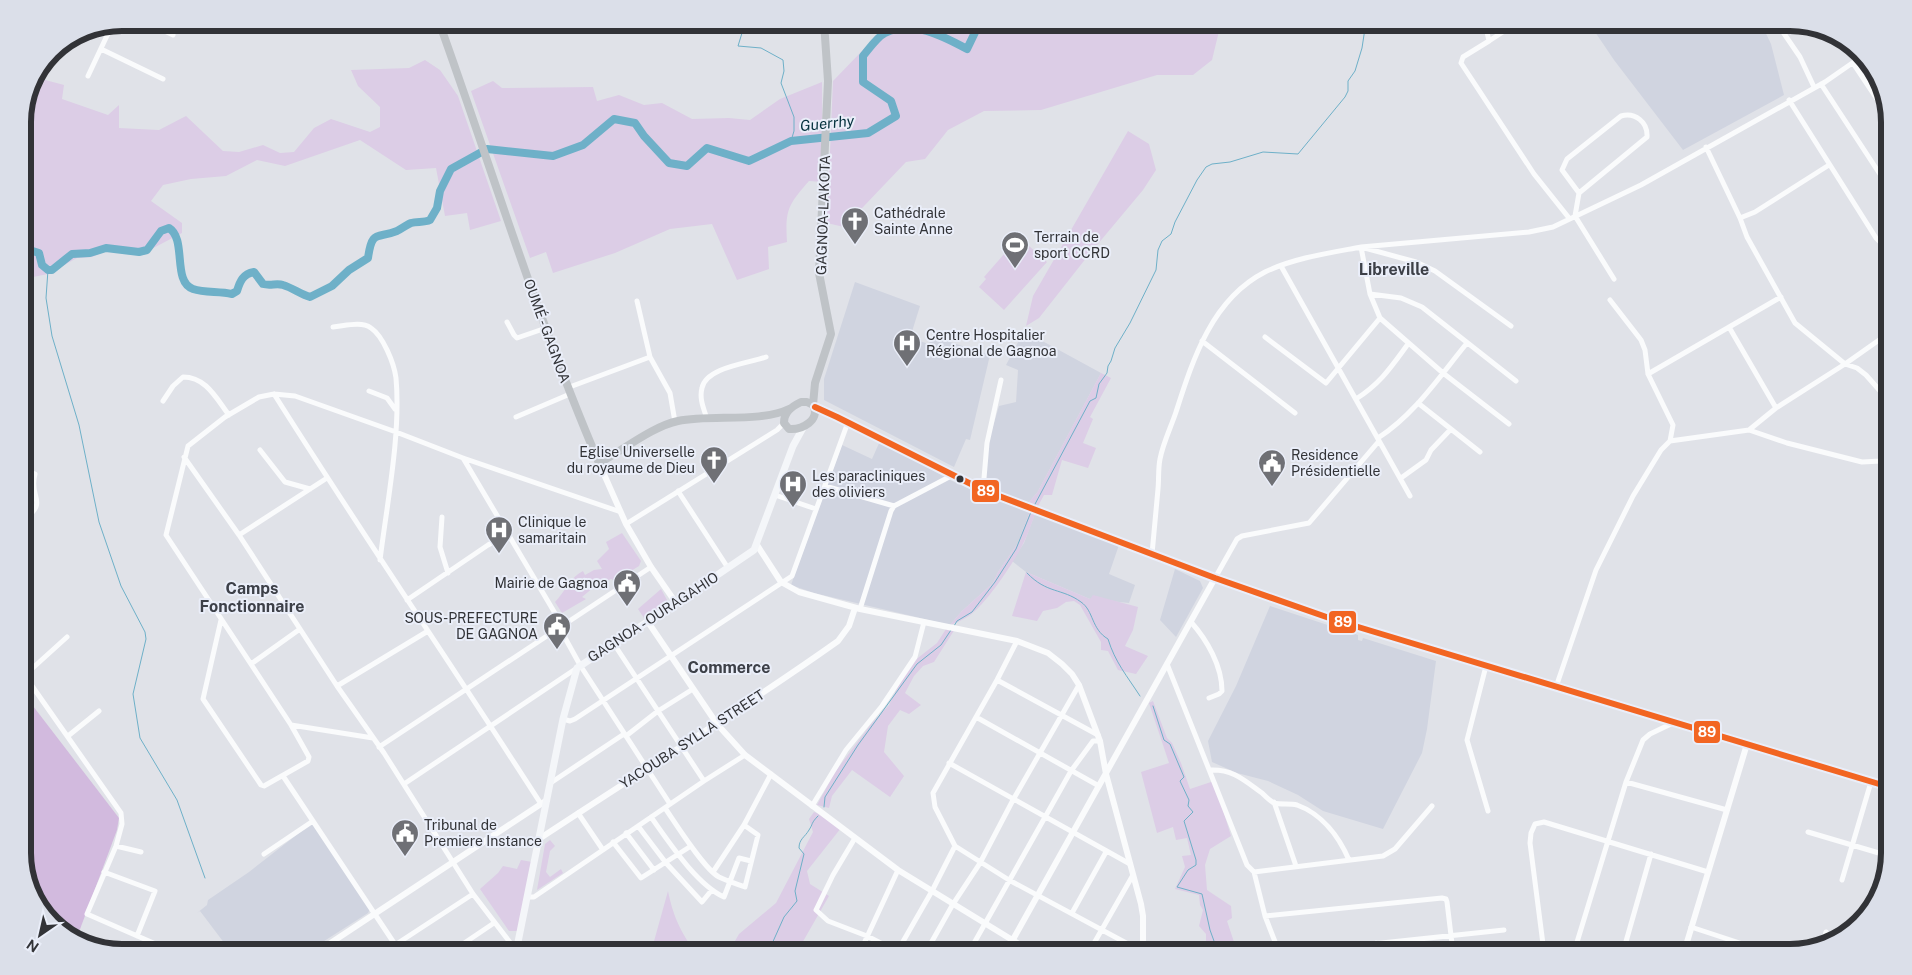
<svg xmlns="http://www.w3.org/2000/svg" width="1912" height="975" viewBox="0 0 1912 975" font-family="'Public Sans',sans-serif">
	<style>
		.built { fill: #d0d4e0 }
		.green { fill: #dccde6 }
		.forest { fill: #d2bade }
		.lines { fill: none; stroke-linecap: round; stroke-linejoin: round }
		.stream { stroke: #6eb0c8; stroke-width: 1 }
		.river { stroke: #6eb0c8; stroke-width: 8 }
		.minor { stroke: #fafbfc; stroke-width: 5 }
		.tertiary { stroke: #fafbfc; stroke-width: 6 }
		.secondary { stroke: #f4f6f9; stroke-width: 7 }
		.primary { stroke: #bfc3c7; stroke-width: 8 }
		.bus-1-casing { stroke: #eaeef9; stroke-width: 10 }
		.bus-1 { stroke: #f26522; stroke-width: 6 }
		.bus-dot { fill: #323337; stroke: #eaeef9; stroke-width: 2 }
		.labels { text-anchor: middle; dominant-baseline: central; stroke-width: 4; stroke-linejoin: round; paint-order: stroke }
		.poi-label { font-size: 14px; fill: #323337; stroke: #eaeef9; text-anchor: start }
		.street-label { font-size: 14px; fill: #323337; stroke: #eaeef9 }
		.water-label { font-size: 15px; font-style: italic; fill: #04313e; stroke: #eaeef9 }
		.quarter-label { font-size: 16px; font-weight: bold; fill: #3d4048; stroke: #eaeef9 }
		.rim { fill: none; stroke: #323337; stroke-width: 6 }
		.line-badge { stroke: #eaeef9; stroke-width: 2 }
		.badge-label { font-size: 14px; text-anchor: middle; font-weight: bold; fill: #fff }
	</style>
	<rect width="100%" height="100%" fill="#e0e2e8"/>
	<path class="built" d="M1589 23H1761L1771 44 1784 95 1683 150 1614 60Z
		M855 282 920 306 910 338 929 344 932 336 990 355 970 440 966 439 954 467 824 400V379Z
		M1024 331 1101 373 1037 493 1027 504 985 488 989 440 999 406 1016 402 1018 370 1006 365Z
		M880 441 950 480 978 493 1030 511 1018 543 998 572 993 583 962 611 950 625 814 593 791 585 842 445 872 459Z
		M1036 511 1119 545 1109 574 1135 585 1129 603 1090 599 1026 572 1012 561 1024 543Z
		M1175 569 1200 581 1203 588 1176 637 1160 620Z
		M1270 606 1358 635V640L1362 641 1363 638 1436 661 1427 729 1422 753 1383 829 1323 811 1298 795 1268 781 1237 773 1212 762 1208 741 1236 686Z
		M312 823 370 909 368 913 307 952H231L200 911 197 913 207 905 208 900 249 872Z"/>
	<path class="green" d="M1204 22 1220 27 1212 60 1193 75H1157L1041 110 984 111 948 130 925 159 906 162 844 227 827 223 833 81 889 23Z
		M425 60 440 70 458 96 501 221 470 230 467 213 445 216 436 168 406 170 360 140 285 166 257 160 226 176 191 179 163 185 151 201 182 223V233L140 255 113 250 106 251 92 257 77 258 48 274 23 279V116L34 77 64 85 62 99 108 115 119 105V128L159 130 186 116 223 151 239 152 263 145 280 153 294 152 314 128 331 119 370 132 380 127V107L358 86 351 70 409 68Z
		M493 81 502 88 593 87 597 101 619 95 644 105 662 103 692 119 729 118 750 120 780 99 822 82 823 182 809 181C788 205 785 210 787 242L768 247 769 269 737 280 712 224 670 229 615 253 553 273 546 252 530 258 471 91Z
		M1128 131 1149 144 1156 170 1143 190 1087 257 1039 318 1026 326 1033 296Z
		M1019 237 1047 262 1004 310 979 287 986 279 984 277Z
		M1101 373 1111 378 1090 417 1093 419 1083 443 1096 448 1088 468 1062 460 1052 495H1044L1037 508 1027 504 1037 493Z
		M1030 511H1036C1032 522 1028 534 1023 544 1014 562 991 596 976 610 969 617 959 622 950 625L962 611 993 583 998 572 1018 543Z
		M622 533 641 561 639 566 615 581 611 579 594 587 582 597 586 599 562 613 555 602C565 592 570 577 583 571L585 575 594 570 602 569 597 561 609 549 606 542Z
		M1026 572 1090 599 1093 595 1138 607 1133 630 1125 646 1148 656 1136 674 1118 670 1108 651 1101 650V642L1080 605 1074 601 1066 602 1057 608 1043 611 1037 621 1012 616Z
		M661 589 667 600V603L644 618 638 609Z
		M946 629H955L934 662 923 666 914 676 905 693 921 705 909 714 900 710 888 726 884 752 904 776 890 797 852 770 832 796 829 808 817 805 835 772 872 723 889 705 902 678 914 661 937 643Z
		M1153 701 1167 738 1172 743 1181 763 1190 789 1214 781 1231 836 1210 849 1205 865 1207 890 1231 906 1232 918 1227 921 1234 942 1241 952H1206V934L1199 926 1203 910 1200 905 1199 895 1175 889 1185 867 1182 856 1191 855 1187 838 1176 840 1173 827 1157 833 1141 772 1169 763 1149 703Z
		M814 812 824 816 841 828 807 871 810 884 829 896 797 952H758L731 948 739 934 776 903 813 832 809 819Z
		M550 840 555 846 550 851 546 872 550 877 561 869 563 873 537 890 545 844Z
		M521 860 532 862 518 931H509L480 889 498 873 503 866 517 869Z
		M668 891C673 915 679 928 692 948L690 952H651Z"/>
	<path class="forest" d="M23 693 119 818 117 830 76 940 39 908 23 859Z"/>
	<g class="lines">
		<path class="stream" d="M748 22 742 33 738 46 761 48 783 60 784 71 781 83 794 117V131L791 141
			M48 270 46 298 52 336 79 425 99 522 121 586 145 632 146 639 133 694 140 738 177 800 205 878
			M1034 506 1090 401 1096 398 1099 384 1107 373 1108 366 1111 361 1115 348 1130 323 1156 270 1158 250 1162 241 1171 234 1175 222 1197 180 1206 167 1212 164 1230 162 1263 152 1298 154 1345 97 1348 91V81L1355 71 1362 48 1366 22
			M1027 573C1047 594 1062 588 1081 602 1094 611 1091 629 1108 639 1115 662 1127 676 1140 696
			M954 626 957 621 972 612 995 582 1016 549 1031 512
			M1153 706 1164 740 1170 744 1184 777 1180 781 1189 800 1188 806 1193 812 1184 821 1196 860V865L1188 870 1177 887 1202 894 1210 930 1218 952
			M824 807 825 797 858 745 917 664 941 645 951 630
			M740 952 745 945 761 952
			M762 952 771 946 784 917 797 901 795 891 804 854 799 848C799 839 805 837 809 830 813 824 811 823 818 816"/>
		<path class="river" d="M23 248 39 253 42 265 48 270H52L72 254 90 253 106 248 139 252 147 250 161 231 169 228C187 239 172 282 193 289 205 293 219 291 232 294L237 291C240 281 243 274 254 272L263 284C270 286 277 283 283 285 293 288 300 294 310 297L332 286 349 270 368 258C372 229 377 239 397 231 401 229 406 225 411 223 417 221 424 223 430 220L437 208 440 191 451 169 487 149 553 156 583 145 614 119 635 123 644 136 669 163 687 166 707 148 749 161 791 141 868 133 896 116 891 101 863 82V56C869 49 877 37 885 33 911 19 943 36 967 49L980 22"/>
		<path class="minor" d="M146 22 173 35
			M1482 22 1487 32 1489 41 1463 57 1461 63 1534 174 1569 218
			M1776 22 1800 57 1814 87
			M824 36 837 22
			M1489 41 1518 22
			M101 49 163 79
			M1853 63 1889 117
			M88 76 112 25
			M1821 84 1889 188
			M1789 100 1876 238 1885 247 1889 256
			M1706 147 1740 218 1747 237 1795 323 1845 364 1857 368 1866 375 1889 401
			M1579 193 1562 170 1567 159 1621 116C1635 112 1648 122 1647 137L1579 193 1575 216 1614 279
			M1740 218 1755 212 1829 165
			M1281 266 1410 496
			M1370 294 1401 298 1422 307 1516 381
			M1610 300 1641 340 1645 350 1648 374 1673 425 1670 441
			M637 301 650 357 670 393 675 422
			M507 322 514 335 517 338 546 328
			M333 327C345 326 361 321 371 328 383 336 394 363 396 378 401 434 387 503 380 560
			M1729 327 1776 408
			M1265 337 1326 383 1380 318
			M1202 341 1295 413
			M1648 374 1781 297
			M567 388 650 357
			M369 391 387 398 395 409
			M274 394C361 532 453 667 541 804
			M1356 399C1381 383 1391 367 1408 344
			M163 401 173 386 183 377C206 377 216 398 229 415
			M1418 403 1480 452
			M516 417 570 394
			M707 419C704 409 699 399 702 388 706 367 750 363 766 357
			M1509 424 1443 373 1380 318 1370 294 1361 247 1416 262 1435 271 1511 326
			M1749 430 1787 443 1862 462 1881 461 1889 457
			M1378 438C1415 414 1439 377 1467 343
			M260 450 285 482 310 489
			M184 457 239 535 337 686 384 753 473 894 512 945 515 952
			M463 458 559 620 564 636 580 665 670 804
			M23 469 35 474C28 499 50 500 23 521
			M1401 478 1426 460 1431 450 1451 429
			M825 486 894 506
			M983 490 987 443 1001 380
			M678 491 728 568
			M775 495 816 509
			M442 517 440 547 448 573
			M626 524 777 430 784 423
			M239 535 327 478
			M1152 554C1154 532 1156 511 1158 489 1159 479 1158 469 1160 459 1163 443 1171 427 1176 412 1193 359 1212 299 1265 272 1294 258 1329 253 1361 247L1529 232 1553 227 1641 185 1825 82 1861 57
			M1215 578 1237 539 1242 536 1309 523 1379 441
			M407 600 488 545 508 534
			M860 609 891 511 894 506 951 476
			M221 620 203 699 261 785 264 786 308 761 309 757 291 725 166 535 188 446 225 417 259 397 274 394 295 396 396 432 463 458 618 511
			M1191 622C1207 640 1222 666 1222 691L1219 694 1209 698
			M1017 641 997 680 933 793 935 807 955 846 1009 880 1143 952
			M614 644 704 781
			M251 664 300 629
			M1167 664 1247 865 1254 872 1265 916 1279 952
			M1486 666 1467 740 1488 811
			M23 673 121 813 122 824 116 846 87 914 174 952
			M25 675 67 637
			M997 680 1098 735
			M337 686 428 631
			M1556 687 1596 570 1633 496 1661 450 1670 441 1749 430 1776 408 1845 364 1889 333
			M976 717 1099 786
			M563 719 570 721 575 719 792 576 848 422
			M291 725 373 738
			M68 736 99 711
			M626 736 658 711 693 689
			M379 747 651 567
			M949 763 1130 864
			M1210 770C1233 769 1244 780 1262 793 1265 796 1270 801 1274 803 1281 805 1290 803 1297 805 1322 814 1339 837 1349 860
			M283 776 400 952
			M552 782 624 734
			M1626 782 1727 810
			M404 784 577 668
			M1274 802 1296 866
			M812 806 846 750 882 706 915 657 924 622
			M665 808C676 824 704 869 719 877 727 881 737 884 745 887L758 835 744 825 771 774
			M578 813 603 850
			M651 817C669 842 696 884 724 897L739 858 751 861
			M638 826 666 863 702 902 711 891
			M1808 832 1889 856
			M626 833 654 870
			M855 838 833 875 816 910 828 921 867 936 898 952
			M613 842 641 878 691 846
			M116 846 141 852
			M264 854 313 821
			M104 872 155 891 137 936
			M713 872 744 825
			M1254 872 1383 856 1395 849 1432 806
			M1842 880 1871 782
			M528 897H534L704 781 745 755
			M1072 913 1106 852
			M1265 916 1442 898 1446 899 1447 902 1453 952
			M1691 927 1767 952
			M1823 942 1826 932
			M1376 943 1377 952
			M395 945 473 894
			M451 952 494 923
			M860 952 898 870
			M897 952 932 891 955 846
			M926 952 953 904 980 863 1013 800 1079 685
			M969 952 1071 771 1093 741H1100
			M1089 952 1133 875
			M1297 952 1504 930
			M1544 952 1530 843 1531 833 1535 824 1544 822 1708 872
			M1574 952 1626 782 1643 740 1650 734 1673 723
			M1623 952 1651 854"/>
		<path class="tertiary" d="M599 463 626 524 651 567 676 603
			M757 545 781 582 799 592 860 609 1017 641 1048 653 1062 664 1072 674 1079 685 1100 741 1106 774 1141 904 1143 916V952
			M648 622 717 724 745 755 898 870 1032 952
			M539 839C639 773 741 710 838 641L849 626 855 608
			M317 952 547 800
			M1006 952 1215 578
			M1684 952 1747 744"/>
		<path class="secondary" d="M516 952 563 719 577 668 676 603 754 550 793 446 804 426"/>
		<path class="primary" d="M439 22C492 169 537 319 599 463 622 451 653 426 678 421 711 414 760 423 789 409
			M801 402H807L813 405C821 420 802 430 789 429L784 423C784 412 791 407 801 402Z
			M813 405 815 383 831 334 819 273 828 81 824 22
			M815 407 837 417 983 490 1215 578 1335 620 1889 787"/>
		<g class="bus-1-casing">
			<path id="bus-1" d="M815 407 837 417 983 490 1215 578 1335 620 1889 787"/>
		</g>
		<use href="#bus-1" class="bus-1"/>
	</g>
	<defs>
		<g id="church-pin" transform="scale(1.4375)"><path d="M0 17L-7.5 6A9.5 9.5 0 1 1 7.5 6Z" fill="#6f7075" stroke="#eaeef9"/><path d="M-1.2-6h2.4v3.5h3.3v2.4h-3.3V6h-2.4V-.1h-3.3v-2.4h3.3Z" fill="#fff"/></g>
		<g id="stadium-pin" transform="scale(1.4375)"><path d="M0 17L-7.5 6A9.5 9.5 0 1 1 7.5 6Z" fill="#6f7075" stroke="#eaeef9"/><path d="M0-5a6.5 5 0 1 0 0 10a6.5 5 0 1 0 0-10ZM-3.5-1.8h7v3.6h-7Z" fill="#fff"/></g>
		<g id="hospital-pin" transform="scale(1.4375)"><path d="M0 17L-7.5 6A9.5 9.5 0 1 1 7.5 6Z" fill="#6f7075" stroke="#eaeef9"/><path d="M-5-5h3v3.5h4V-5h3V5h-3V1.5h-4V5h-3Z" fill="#fff"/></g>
		<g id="civic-pin" transform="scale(1.4375)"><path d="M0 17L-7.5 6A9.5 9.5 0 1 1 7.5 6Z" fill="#6f7075" stroke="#eaeef9"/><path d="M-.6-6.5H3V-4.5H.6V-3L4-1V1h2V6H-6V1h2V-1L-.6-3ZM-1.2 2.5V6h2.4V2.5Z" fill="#fff"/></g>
	</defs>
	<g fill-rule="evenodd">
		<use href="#church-pin" x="855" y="221"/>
		<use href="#stadium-pin" x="1015" y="245"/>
		<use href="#hospital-pin" x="907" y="343"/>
		<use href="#church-pin" x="714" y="460"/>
		<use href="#civic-pin" x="1272" y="463"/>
		<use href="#hospital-pin" x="793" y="484"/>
		<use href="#hospital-pin" x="499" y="530"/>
		<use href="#civic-pin" x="627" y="583"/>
		<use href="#civic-pin" x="557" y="626"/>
		<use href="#civic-pin" x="405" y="833"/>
	</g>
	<circle class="bus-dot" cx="960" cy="479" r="4.5"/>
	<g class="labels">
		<g class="poi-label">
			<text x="874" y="213">Cathédrale<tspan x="874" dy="16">Sainte Anne</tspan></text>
			<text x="1034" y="237">Terrain de<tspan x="1034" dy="16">sport CCRD</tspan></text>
			<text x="926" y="335">Centre Hospitalier<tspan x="926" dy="16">Régional de Gagnoa</tspan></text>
			<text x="695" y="452" text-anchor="end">Eglise Universelle<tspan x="695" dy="16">du royaume de Dieu</tspan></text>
			<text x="1291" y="455">Residence<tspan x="1291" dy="16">Présidentielle</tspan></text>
			<text x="812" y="476">Les paracliniques<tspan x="812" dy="16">des oliviers</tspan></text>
			<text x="518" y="522">Clinique le<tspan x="518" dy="16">samaritain</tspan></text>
			<text x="608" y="583" text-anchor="end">Mairie de Gagnoa</text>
			<text x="538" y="618" text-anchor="end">SOUS-PREFECTURE<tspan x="538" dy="16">DE GAGNOA</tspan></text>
			<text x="424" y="825">Tribunal de<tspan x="424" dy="16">Premiere Instance</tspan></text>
		</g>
		<g class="street-label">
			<text transform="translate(823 215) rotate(-88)">GAGNOA-LAKOTA</text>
			<text transform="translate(547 331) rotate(70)">OUMÉ - GAGNOA</text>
			<text transform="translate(653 617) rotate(-33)">GAGNOA - OURAGAHIO</text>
			<text transform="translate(692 739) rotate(-33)">YACOUBA SYLLA STREET</text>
		</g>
		<g class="water-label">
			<text transform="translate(827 123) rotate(-6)">Guerrhy</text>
		</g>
		<g class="quarter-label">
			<text x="1394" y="269">Libreville</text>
			<text x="252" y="588">Camps<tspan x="252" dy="18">Fonctionnaire</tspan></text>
			<text x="729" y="667">Commerce</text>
		</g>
	</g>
	<path d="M0 0H1912V975H0ZM122 31H1790A91 91 0 0 1 1881 122V853A91 91 0 0 1 1790 944H122A91 91 0 0 1 31 853V122A91 91 0 0 1 122 31Z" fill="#dbdfe9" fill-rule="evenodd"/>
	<path class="rim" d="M122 31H1790A91 91 0 0 1 1881 122V853A91 91 0 0 1 1790 944H122A91 91 0 0 1 31 853V122A91 91 0 0 1 122 31Z"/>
	<g class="line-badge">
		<rect x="971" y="479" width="29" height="24" rx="5" fill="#f26522"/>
		<rect x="1328" y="610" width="29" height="24" rx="5" fill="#f26522"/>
		<rect x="1693" y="720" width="28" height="24" rx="5" fill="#f26522"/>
	</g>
	<g class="badge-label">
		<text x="986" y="496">89</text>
		<text x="1343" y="627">89</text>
		<text x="1707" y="737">89</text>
	</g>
	<g transform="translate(40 935) rotate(214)" stroke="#eaeef9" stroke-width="4" paint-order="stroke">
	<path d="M0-4L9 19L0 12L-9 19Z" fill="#323337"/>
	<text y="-8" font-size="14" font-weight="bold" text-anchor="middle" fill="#323337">N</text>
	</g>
</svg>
